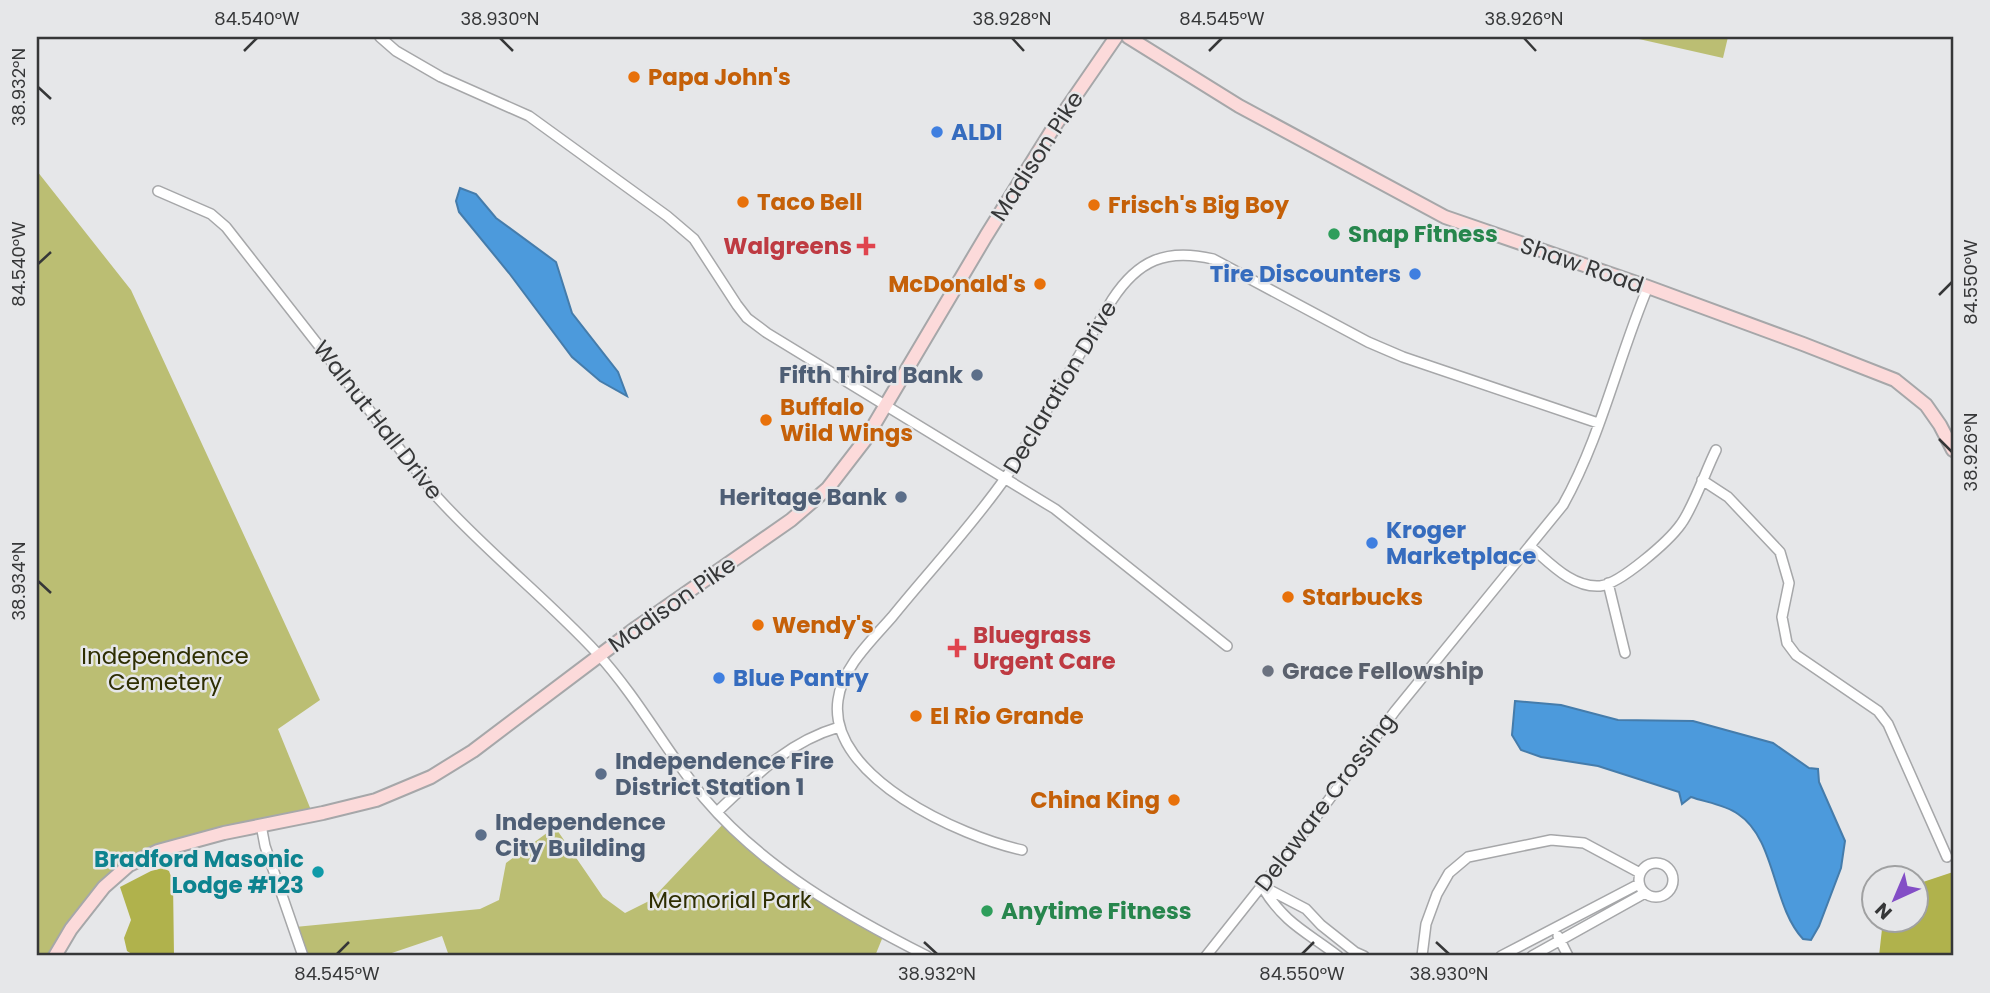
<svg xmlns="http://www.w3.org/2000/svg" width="1990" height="993" viewBox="0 0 1990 993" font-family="Poppins,sans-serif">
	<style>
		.green { fill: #bbbe73 }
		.forest { fill: #b0b24c }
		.water { fill: #4c9adc; stroke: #457cab; stroke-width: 2 }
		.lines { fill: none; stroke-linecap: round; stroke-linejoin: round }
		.minor-casing { stroke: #a6a7a9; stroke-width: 12 }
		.secondary-casing { stroke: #a6a7a9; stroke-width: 16 }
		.minor { stroke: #fff; stroke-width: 9 }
		.secondary { stroke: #fcdada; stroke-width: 12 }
		.ticks { fill: none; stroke: #363738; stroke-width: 2.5 }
		.food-dot { fill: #e8710a; stroke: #e6e7e9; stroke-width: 2.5 }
		.shop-dot { fill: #3f7fe0; stroke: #e6e7e9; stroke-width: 2.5 }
		.leisure-dot { fill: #2e9e5b; stroke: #e6e7e9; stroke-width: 2.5 }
		.health-dot { fill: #e0444e; stroke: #e6e7e9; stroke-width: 2.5 }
		.service-dot { fill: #5c6f8a; stroke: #e6e7e9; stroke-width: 2.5 }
		.worship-dot { fill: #6b7280; stroke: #e6e7e9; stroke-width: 2.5 }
		.culture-dot { fill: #0f9aa8; stroke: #e6e7e9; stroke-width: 2.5 }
		.labels { text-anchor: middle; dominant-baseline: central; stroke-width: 5; stroke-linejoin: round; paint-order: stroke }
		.food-label { font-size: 23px; font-weight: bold; fill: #c56008; stroke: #e6e7e9; text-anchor: start }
		.shop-label { font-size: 23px; font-weight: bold; fill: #366cbe; stroke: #e6e7e9; text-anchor: start }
		.street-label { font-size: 23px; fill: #363738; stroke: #e6e7e9 }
		.leisure-label { font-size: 23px; font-weight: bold; fill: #27864d; stroke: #e6e7e9; text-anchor: start }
		.health-label { font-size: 23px; font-weight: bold; fill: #be3a42; stroke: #e6e7e9; text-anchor: end }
		.service-label { font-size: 23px; font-weight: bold; fill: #4e5e75; stroke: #e6e7e9; text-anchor: end }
		.park-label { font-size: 23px; fill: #2e2e02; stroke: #e6e7e9 }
		.worship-label { font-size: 23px; font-weight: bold; fill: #5b616d; stroke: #e6e7e9; text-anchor: start }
		.culture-label { font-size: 23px; font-weight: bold; fill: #0d838f; stroke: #e6e7e9; text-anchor: end }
		.neatline { fill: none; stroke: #363738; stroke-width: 2.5 }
		.ticks-label { font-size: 18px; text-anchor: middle; fill: #363738 }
	</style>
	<rect width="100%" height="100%" fill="#e6e7e9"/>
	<path class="green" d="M1630 37H1728L1723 58Z
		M37 171 131 290 320 700 278 729 313 815 224 833 129 865 55 956H37Z
		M726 821 809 890 884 934 875 956H449L442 936 383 956H303L295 927 480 909 499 900 506 863 555 827 603 897 625 913 651 900Z"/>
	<path class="forest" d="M163 868 169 871 173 882 174 956H135L127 951 124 938 131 920 120 887 151 871Z
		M1953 872V956H1879L1883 920H1916L1917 884Z"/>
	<path class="water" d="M460 188 476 194 496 218 556 262 572 313 618 372 627 396 600 381 572 357 509 273 459 212 456 201Z
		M1515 701 1561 705 1618 720 1693 721 1773 743 1809 768 1818 769 1819 782 1845 841 1841 868 1819 926 1811 940 1803 939C1772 906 1776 839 1738 814 1726 805 1705 802 1691 797L1682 804 1679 792 1598 766 1541 757 1521 750 1512 735Z"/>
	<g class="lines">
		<g class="minor-casing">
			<path id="minor" d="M380 37 396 51 441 77 529 116 667 216 694 239 737 305 747 318 767 333 1055 509 1227 646
				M158 191 211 214 226 227 438 498C488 553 547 599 597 653 638 698 666 751 704 798 763 868 846 915 927 956
				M1702 480 1728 497 1780 552 1789 583 1782 617 1787 643 1796 655 1878 711 1888 724 1947 857
				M1531 547C1550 563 1572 588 1600 586 1620 584 1669 541 1681 524 1693 508 1706 470 1716 450
				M1608 583 1625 653
				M717 812C755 776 788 742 839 727
				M261 825 265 846 303 956
				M1022 850C962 837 827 777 838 700 842 668 871 641 892 617 929 571 972 526 1006 477 1018 460 1028 441 1039 423 1063 382 1088 341 1112 300 1138 260 1166 248 1213 259L1368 342 1403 357 1598 423
				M1639 880a17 17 0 1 1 34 0a17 17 0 1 1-34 0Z
				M1262 886 1306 909 1321 925 1355 952 1364 956
				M1263 888C1285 924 1307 932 1338 956
				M1558 936 1568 956
				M1206 956 1310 825 1395 711 1563 505C1601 437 1618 358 1648 287
				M1422 956 1426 924 1437 894 1449 873 1468 857 1551 840 1584 843 1640 873
				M1501 956 1639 884
				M1532 956 1645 893"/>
		</g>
		<g class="secondary-casing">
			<path id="secondary" d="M1128 37 1239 106 1445 217 1648 287 1803 344 1895 380 1926 405 1940 425 1953 450
				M55 956 71 929 104 887 129 865 158 851 224 833 323 813 376 800 431 777 473 751 636 628 791 520 828 488 865 440 986 236 1054 127 1116 37"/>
		</g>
		<use href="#minor" class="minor"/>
		<use href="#secondary" class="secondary"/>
	</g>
	<path class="ticks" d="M500 38 513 51M1012 38 1024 51M1524 38 1536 51M244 51 257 38M1209 51 1222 38M38 87 51 99M38 264 51 252M1939 295 1952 282M1939 439 1952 452M38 581 51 593M924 942 937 954M1436 942 1449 954M337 954 349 942M1302 954 1314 942"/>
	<g class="food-dot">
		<circle cx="634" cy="77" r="7"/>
		<circle cx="743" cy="202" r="7"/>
		<circle cx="1094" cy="205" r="7"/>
		<circle cx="1040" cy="284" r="7"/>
		<circle cx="766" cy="420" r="7"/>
		<circle cx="1288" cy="597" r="7"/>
		<circle cx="758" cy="625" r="7"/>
		<circle cx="916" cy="716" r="7"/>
		<circle cx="1174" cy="800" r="7"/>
	</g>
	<g class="shop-dot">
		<circle cx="937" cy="132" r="7"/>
		<circle cx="1415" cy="274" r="7"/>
		<circle cx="1372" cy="543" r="7"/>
		<circle cx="719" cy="678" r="7"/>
	</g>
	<g class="leisure-dot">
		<circle cx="1334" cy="234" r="7"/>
		<circle cx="987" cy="911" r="7"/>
	</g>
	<g class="health-dot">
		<path d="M862.5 235.5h7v7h7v7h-7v7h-7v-7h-7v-7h7z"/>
		<path d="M953.5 637.5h7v7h7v7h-7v7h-7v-7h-7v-7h7z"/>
	</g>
	<g class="service-dot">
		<circle cx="977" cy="375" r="7"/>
		<circle cx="901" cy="497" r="7"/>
		<circle cx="601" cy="774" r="7"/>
		<circle cx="481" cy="835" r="7"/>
	</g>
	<circle class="worship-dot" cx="1268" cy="671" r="7"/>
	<circle class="culture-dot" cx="318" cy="872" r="7"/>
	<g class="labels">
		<g class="food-label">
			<text x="648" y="77">Papa John's</text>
			<text x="757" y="202">Taco Bell</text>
			<text x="1108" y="205">Frisch's Big Boy</text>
			<text x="1026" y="284" text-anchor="end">McDonald's</text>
			<text x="780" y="407">Buffalo<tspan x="780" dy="26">Wild Wings</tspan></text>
			<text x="1302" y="597">Starbucks</text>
			<text x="772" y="625">Wendy's</text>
			<text x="930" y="716">El Rio Grande</text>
			<text x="1160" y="800" text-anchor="end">China King</text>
		</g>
		<g class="shop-label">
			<text x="951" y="132">ALDI</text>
			<text x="1401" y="274" text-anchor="end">Tire Discounters</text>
			<text x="1386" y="530">Kroger<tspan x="1386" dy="26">Marketplace</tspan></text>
			<text x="733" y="678">Blue Pantry</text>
		</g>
		<g class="street-label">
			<text transform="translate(1037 156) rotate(-57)">Madison Pike</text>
			<text transform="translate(1582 265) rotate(19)">Shaw Road</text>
			<text transform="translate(1060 387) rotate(-59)">Declaration Drive</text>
			<text transform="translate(378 420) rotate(52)">Walnut Hall Drive</text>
			<text transform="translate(672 604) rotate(-35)">Madison Pike</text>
			<text transform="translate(1325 802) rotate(-53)">Delaware Crossing</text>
		</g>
		<g class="leisure-label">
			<text x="1348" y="234">Snap Fitness</text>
			<text x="1001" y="911">Anytime Fitness</text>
		</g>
		<g class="health-label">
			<text x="852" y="246">Walgreens</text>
			<text x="973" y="635" text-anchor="start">Bluegrass<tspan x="973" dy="26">Urgent Care</tspan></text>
		</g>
		<g class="service-label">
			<text x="963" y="375">Fifth Third Bank</text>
			<text x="887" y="497">Heritage Bank</text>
			<text x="615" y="761" text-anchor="start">Independence Fire<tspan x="615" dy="26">District Station 1</tspan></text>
			<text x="495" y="822" text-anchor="start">Independence<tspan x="495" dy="26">City Building</tspan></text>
		</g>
		<g class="park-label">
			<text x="165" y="656">Independence<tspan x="165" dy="26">Cemetery</tspan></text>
			<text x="730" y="900">Memorial Park</text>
		</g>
		<g class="worship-label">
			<text x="1282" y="671">Grace Fellowship</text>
		</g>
		<g class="culture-label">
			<text x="304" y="859">Bradford Masonic<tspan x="304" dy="26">Lodge #123</tspan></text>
		</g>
	</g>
	<rect width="1990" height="993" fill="none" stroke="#e6e7e9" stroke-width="77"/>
	<g transform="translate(1895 899) rotate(224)"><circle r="33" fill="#e6e7e9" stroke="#a0a1a2" stroke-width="2"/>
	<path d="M0-5L12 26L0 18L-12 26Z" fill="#834ec6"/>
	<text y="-10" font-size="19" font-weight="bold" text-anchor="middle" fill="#363738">N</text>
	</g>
	<rect x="38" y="38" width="1914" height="916" class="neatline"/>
	<g class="ticks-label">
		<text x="257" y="25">84.540°W</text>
		<text x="500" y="25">38.930°N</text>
		<text x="1012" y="25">38.928°N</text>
		<text x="1222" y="25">84.545°W</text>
		<text x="1524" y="25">38.926°N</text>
		<text transform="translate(19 87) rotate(-90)" y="6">38.932°N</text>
		<text transform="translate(19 264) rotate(-90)" y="6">84.540°W</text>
		<text transform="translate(1971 282) rotate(-90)" y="6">84.550°W</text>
		<text transform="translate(1971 452) rotate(-90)" y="6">38.926°N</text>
		<text transform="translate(19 581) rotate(-90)" y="6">38.934°N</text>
		<text x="337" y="980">84.545°W</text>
		<text x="937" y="980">38.932°N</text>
		<text x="1302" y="980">84.550°W</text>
		<text x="1449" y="980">38.930°N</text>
	</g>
</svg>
